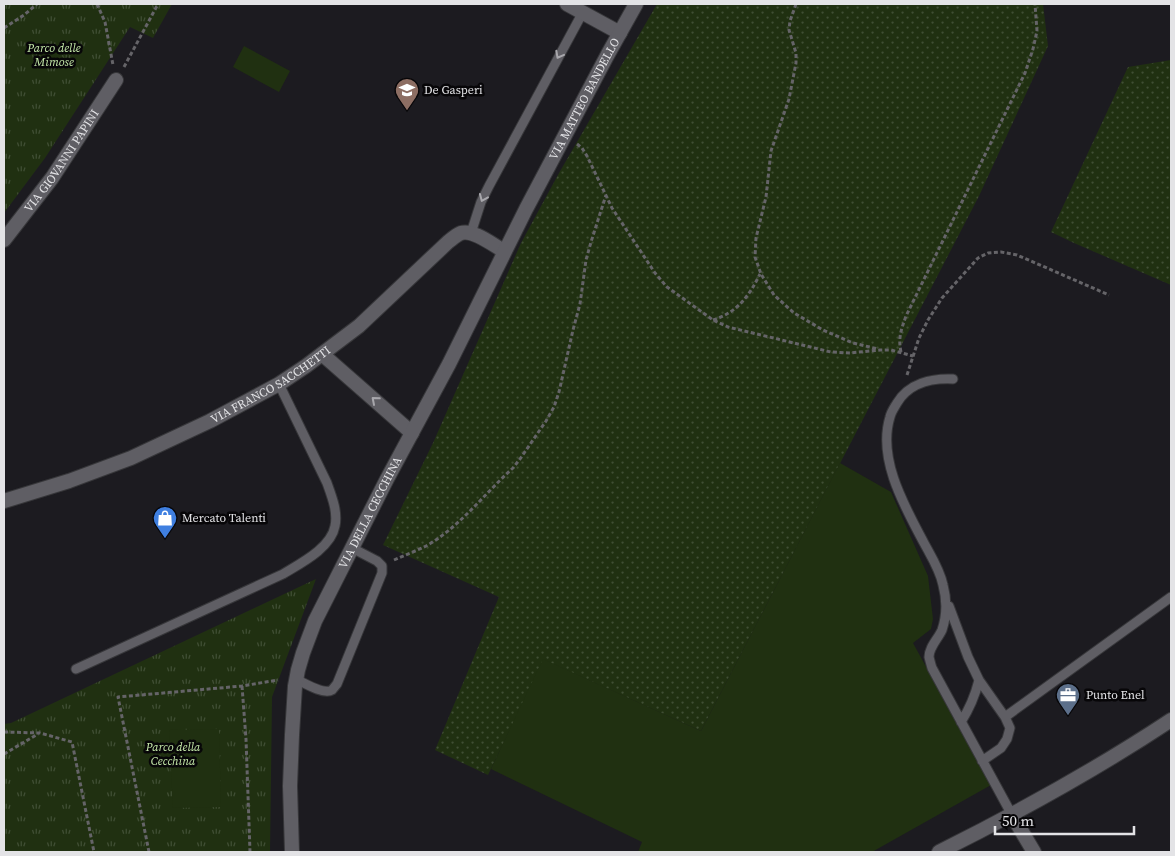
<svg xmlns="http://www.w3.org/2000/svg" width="1175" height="856" viewBox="0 0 1175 856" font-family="'Source Serif 4',serif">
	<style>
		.grass { fill: url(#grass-dots) }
		.park { fill: url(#park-tufts) }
		.garden { fill: #203011 }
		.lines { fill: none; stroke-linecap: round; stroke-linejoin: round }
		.service-casing { stroke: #37373a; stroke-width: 11 }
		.pedestrian-casing { stroke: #37373a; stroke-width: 16 }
		.minor-casing { stroke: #37373a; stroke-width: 16 }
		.tertiary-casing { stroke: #37373a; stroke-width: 16 }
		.path { stroke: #656468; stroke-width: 3; stroke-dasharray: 4 2.5; stroke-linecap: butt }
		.service { stroke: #5f5e64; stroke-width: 9 }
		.pedestrian { stroke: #5f5e64; stroke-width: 14 }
		.minor { stroke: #5f5e64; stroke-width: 14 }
		.tertiary { stroke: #5f5e64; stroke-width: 14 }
		.oneway { stroke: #a8a7ac }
		.labels { text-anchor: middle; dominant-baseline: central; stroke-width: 5; stroke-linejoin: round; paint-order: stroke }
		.park-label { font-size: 12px; font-style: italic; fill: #c7ebab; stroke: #070608 }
		.poi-label { font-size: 12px; fill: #e3e3e6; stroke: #070608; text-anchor: start }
		.street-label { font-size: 12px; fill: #e3e3e6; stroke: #070608 }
	</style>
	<defs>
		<pattern id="grass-dots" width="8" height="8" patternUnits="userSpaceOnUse" patternTransform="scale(1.25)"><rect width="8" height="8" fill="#203011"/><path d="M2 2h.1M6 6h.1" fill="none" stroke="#404e34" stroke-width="1.8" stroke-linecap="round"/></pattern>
		<pattern id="park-tufts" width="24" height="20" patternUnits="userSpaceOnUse" patternTransform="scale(1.25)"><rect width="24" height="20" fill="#203011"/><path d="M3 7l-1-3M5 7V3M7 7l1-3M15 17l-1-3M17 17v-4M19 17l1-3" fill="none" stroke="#404e34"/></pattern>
	</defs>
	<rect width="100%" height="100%" fill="#1c1b20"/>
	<path class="grass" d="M657 4H1043L1048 46 979 196 701 731 544 660 488 775 435 750 499 597 383 545 433 443 521 243 559 173Z
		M1171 60V285L1074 243 1051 232 1128 67Z"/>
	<path class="park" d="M4 4H172L153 38 130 27 45 158 4 213Z
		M316 579 272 697 270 852H4V724L11 723Z"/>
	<path class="garden" d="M244 46 290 71 279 92 233 67Z
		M840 463 891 492 928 576 933 619 931 629 913 643 991 785 872 852H638L642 842 491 769 543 659 701 731Z
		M219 729 221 807 173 808 169 730Z"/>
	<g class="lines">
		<g class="service-casing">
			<path id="service" d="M471 233 481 202 489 186 583 12
				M953 379C932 378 909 383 897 403 894 408 891 412 890 417 877 459 905 507 924 543 931 556 940 570 943 585 947 600 947 615 942 630 938 639 929 647 929 657 930 661 931 665 932 668L1012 815
				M949 606 968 657 979 680 1005 717 1010 728 1007 739 1001 748 982 761
				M76 669 283 574C301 563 331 548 335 526 338 512 332 497 327 483L279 384
				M296 679C304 683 324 695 332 690 333 689 336 685 337 684L382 573V566L377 561 352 548
				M1005 717 1171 597
				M961 722C970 708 975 696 979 680"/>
		</g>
		<g class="pedestrian-casing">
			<path id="pedestrian" d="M1012 815 1034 852"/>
		</g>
		<g class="minor-casing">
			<g id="minor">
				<path d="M567 4 620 33"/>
				<path id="s1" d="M4 240 52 178 116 80"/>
				<path d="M322 354 412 433"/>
				<path id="s2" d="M4 501 69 481 131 458 210 421 279 384 306 366 359 326 448 242C452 239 456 235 461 233 473 229 493 245 504 251"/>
			</g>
		</g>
		<g class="tertiary-casing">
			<g id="tertiary">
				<path id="s3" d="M292 852 290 786 292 735 295 686 298 670 303 653 315 621 387 479 449 364 526 209 608 54 636 4"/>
				<path d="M939 852C1019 812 1097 769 1171 720"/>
			</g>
		</g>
		<path class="path" d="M97 4 105 22 113 65
			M796 4 790 21 789 30 796 53V63L789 99 771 151 766 197 756 238 755 257 761 274 774 295 794 313 823 330 853 343 878 349
			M4 28 24 15 37 4
			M124 67 158 4
			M577 144 582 148 587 156 612 208 655 273 667 287 713 320 728 327 831 352 850 353 880 350H891L913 356
			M713 320C738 312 749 296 760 274
			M901 352C898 338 901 330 906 316L1025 73 1033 49 1037 31 1035 4
			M907 375 919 338 928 320 942 298 978 258 988 253 1001 252 1017 255 1109 295
			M394 560C405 555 416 551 426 546 460 527 484 494 513 468L520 459 546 421 554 407 559 392 573 330 580 304 586 260 591 242 606 195
			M242 686 246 739 250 852
			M4 732 40 733 72 742 94 852
			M4 754 38 734
			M149 852 118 697 242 686 278 680"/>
		<use href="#service" class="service"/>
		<use href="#pedestrian" class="pedestrian"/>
		<use href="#minor" class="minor"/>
		<use href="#tertiary" class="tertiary"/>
	</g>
	<defs><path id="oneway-chevron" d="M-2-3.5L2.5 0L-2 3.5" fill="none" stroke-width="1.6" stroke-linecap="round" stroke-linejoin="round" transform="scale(1.25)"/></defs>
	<g class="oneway">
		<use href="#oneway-chevron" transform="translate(559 55) rotate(118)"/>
		<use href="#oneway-chevron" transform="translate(483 198) rotate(113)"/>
		<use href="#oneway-chevron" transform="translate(375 400) rotate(-139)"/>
	</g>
	<defs>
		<g id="school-pin" transform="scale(1.25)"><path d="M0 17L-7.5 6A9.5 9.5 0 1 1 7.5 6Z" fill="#8d6e63" stroke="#070608"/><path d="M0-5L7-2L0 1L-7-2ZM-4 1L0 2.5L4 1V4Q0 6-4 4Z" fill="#fff"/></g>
		<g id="shop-pin" transform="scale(1.25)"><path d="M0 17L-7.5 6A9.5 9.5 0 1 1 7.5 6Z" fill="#3f7fe0" stroke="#070608"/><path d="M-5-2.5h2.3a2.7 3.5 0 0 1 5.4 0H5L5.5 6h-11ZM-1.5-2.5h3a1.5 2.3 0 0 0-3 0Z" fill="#fff"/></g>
		<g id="office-pin" transform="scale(1.25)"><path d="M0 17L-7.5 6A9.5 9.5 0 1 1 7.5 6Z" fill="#5c6f8a" stroke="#070608"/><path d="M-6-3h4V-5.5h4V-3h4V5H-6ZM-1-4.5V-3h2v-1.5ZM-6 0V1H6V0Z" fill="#fff"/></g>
	</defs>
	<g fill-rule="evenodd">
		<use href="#school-pin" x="407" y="90"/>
		<use href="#shop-pin" x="165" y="518"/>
		<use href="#office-pin" x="1068" y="695"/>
	</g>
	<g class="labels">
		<g class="park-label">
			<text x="54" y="48">Parco delle<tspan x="54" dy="14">Mimose</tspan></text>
			<text x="173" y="747">Parco della<tspan x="173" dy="14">Cecchina</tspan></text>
		</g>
		<g class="poi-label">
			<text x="424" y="90">De Gasperi</text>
			<text x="182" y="518">Mercato Talenti</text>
			<text x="1086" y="695">Punto Enel</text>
		</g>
		<g class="street-label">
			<text stroke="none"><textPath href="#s3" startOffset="822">VIA MATTEO BANDELLO</textPath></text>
			<text stroke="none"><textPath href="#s1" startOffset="98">VIA GIOVANNI PAPINI</textPath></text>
			<text stroke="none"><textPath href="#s2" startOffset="292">VIA FRANCO SACCHETTI</textPath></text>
			<text stroke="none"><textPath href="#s3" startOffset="356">VIA DELLA CECCHINA</textPath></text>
		</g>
	</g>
	<rect width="1175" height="856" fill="none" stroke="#e3e3e6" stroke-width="10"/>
	<path d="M995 826v8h139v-8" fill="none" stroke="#e3e3e6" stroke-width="2.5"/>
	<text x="1002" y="826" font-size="15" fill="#e3e3e6" stroke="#070608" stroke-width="4" paint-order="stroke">50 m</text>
</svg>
